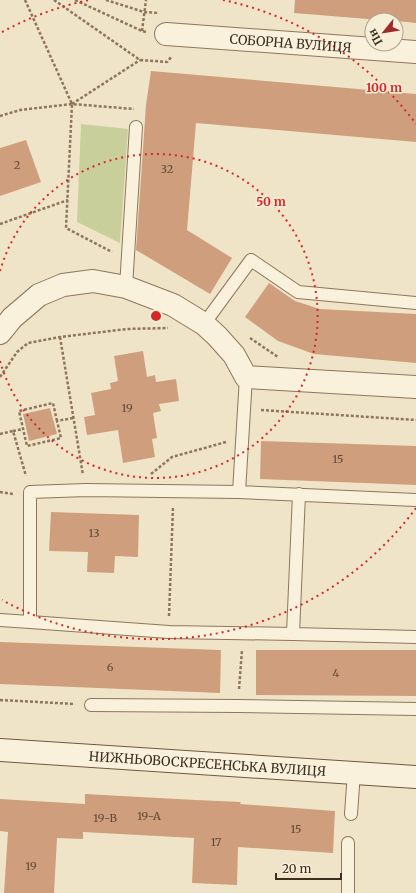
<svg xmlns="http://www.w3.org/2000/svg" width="416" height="893" viewBox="0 0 416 893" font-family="Merriweather,serif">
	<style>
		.green { fill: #c9cf9b }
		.building { fill: #cf9f7d }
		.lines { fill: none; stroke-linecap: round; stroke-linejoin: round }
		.lane-casing { stroke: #8d765c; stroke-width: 14 }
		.street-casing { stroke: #8d765c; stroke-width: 24 }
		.secondary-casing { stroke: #6f573f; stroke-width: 24 }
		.path { stroke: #8d765c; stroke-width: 2.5; stroke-dasharray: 3 2; stroke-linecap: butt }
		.lane { stroke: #faf1dc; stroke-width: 12 }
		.street { stroke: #faf1dc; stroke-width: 22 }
		.secondary { stroke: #faf1dc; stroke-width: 22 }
		.ring { fill: none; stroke: #d62828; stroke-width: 2; stroke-dasharray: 2 4 }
		.labels { text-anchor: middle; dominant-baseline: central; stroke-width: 3; stroke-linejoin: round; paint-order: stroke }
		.number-label { font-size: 11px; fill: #624a37 }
		.street-label { font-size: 13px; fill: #3d2e20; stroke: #f7eed8 }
		.centre { fill: #d62828; stroke: #f7eed8; stroke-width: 2 }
		.ring-label { font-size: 12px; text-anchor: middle; font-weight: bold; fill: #d62828; stroke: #f7eed8; stroke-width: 3; stroke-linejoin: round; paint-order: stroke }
	</style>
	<rect width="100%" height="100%" fill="#f0e4c8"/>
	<path class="green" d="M81 124 128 129 120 243 77 222Z"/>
	<path class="building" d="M295 0H416V23L396 21V20H380L294 13Z
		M151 71 416 94V142L196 123 187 230 232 258 210 294 136 250 146 105Z
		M26 140 41 182 0 196V148Z
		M269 283 295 301 320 309 416 314V363L314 354 278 341 245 317Z
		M143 351 147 377 155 375 156 382 176 379 179 401 159 404 161 411 153 413 157 438 152 439 155 457 123 463 118 430 87 435 84 417 95 415 91 393 111 389 110 383 118 381 114 356Z
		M50 408 57 434 29 441 23 414Z
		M261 441 416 446V485L260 479Z
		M51 512 139 515 138 557 115 556 114 573 87 572 88 552 49 551Z
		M0 642 221 650 220 693 0 684Z
		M256 650H416V696L256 695Z
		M85 794 196 800 241 802 240 804 335 811 333 853 238 847 237 885 192 883 194 838 83 832V839L57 838 54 893H4L8 832 0 831V799L85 804Z"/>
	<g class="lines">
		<g class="lane-casing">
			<path id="lane" d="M126 287 136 127
				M204 324 251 260 298 292 416 303
				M246 377 239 492 416 500
				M0 620 30 622 169 632 293 634 299 494
				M30 622V492L86 490 239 492
				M293 634 416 637
				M91 705 237 706 416 709
				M351 814 354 772
				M348 893V843"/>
		</g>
		<g class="street-casing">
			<g id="street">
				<path id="s1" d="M166 34 416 52"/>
				<path d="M0 333 12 318 39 295 63 285 93 281 126 287 173 305 204 324 217 336 234 355 246 377 416 387"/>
			</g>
		</g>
		<g class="secondary-casing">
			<g id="secondary">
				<path id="s2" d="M0 750 416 777"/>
			</g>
		</g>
		<path class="path" d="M25 0 72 104 66 228 112 252
			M54 0 140 60 167 62 172 56
			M75 0 142 31 146 32
			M106 0 144 12 159 13
			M142 31 146 0
			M72 104 140 60
			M0 116 20 110 72 104 134 109
			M0 224 68 200
			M60 337 83 475
			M250 338 278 357
			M0 377 17 352 28 343 60 337 127 329 168 328
			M261 410 416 420
			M57 421 53 403 19 411 27 446 61 438 57 421 73 418
			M13 431 23 429
			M0 434 13 431 26 476
			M151 474 172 457 226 442
			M0 492 13 494
			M169 616 173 507
			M239 689 242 650
			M0 700 75 704"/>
		<use href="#lane" class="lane"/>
		<use href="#street" class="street"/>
		<use href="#secondary" class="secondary"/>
	</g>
	<g class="ring">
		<path d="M0 271A162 162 0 1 1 0 361"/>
		<path d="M416 508A323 323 0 0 1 2 600M2 32A323 323 0 0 1 89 0M223 0A323 323 0 0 1 416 124"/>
	</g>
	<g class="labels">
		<g class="number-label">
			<text x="17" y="165">2</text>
			<text x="167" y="169">32</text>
			<text x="127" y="408">19</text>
			<text x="338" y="459">15</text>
			<text x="94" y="533">13</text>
			<text x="110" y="667">6</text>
			<text x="336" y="673">4</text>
			<text x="149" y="816">19-А</text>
			<text x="105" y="818">19-В</text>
			<text x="296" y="829">15</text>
			<text x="216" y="842">17</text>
			<text x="31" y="866">19</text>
		</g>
		<g class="street-label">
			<text stroke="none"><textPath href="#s1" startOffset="125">СОБОРНА ВУЛИЦЯ</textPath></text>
			<text stroke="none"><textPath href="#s2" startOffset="208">НИЖНЬОВОСКРЕСЕНСЬКА ВУЛИЦЯ</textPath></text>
		</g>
	</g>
	<circle cx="156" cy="316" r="6" class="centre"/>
	<g class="ring-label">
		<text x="384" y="92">100 m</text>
		<text x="271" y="206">50 m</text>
	</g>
	<g transform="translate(384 32) rotate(240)"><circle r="19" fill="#f7eed8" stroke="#ada18e"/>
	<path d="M0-3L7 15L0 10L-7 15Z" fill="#9e2a2b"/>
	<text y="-6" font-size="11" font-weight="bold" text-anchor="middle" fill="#3d2e20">Пн</text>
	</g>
	<path d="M276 873v6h65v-6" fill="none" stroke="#3d2e20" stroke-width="2"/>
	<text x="282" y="873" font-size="12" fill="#3d2e20" stroke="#f7eed8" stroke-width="3" paint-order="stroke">20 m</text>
</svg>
